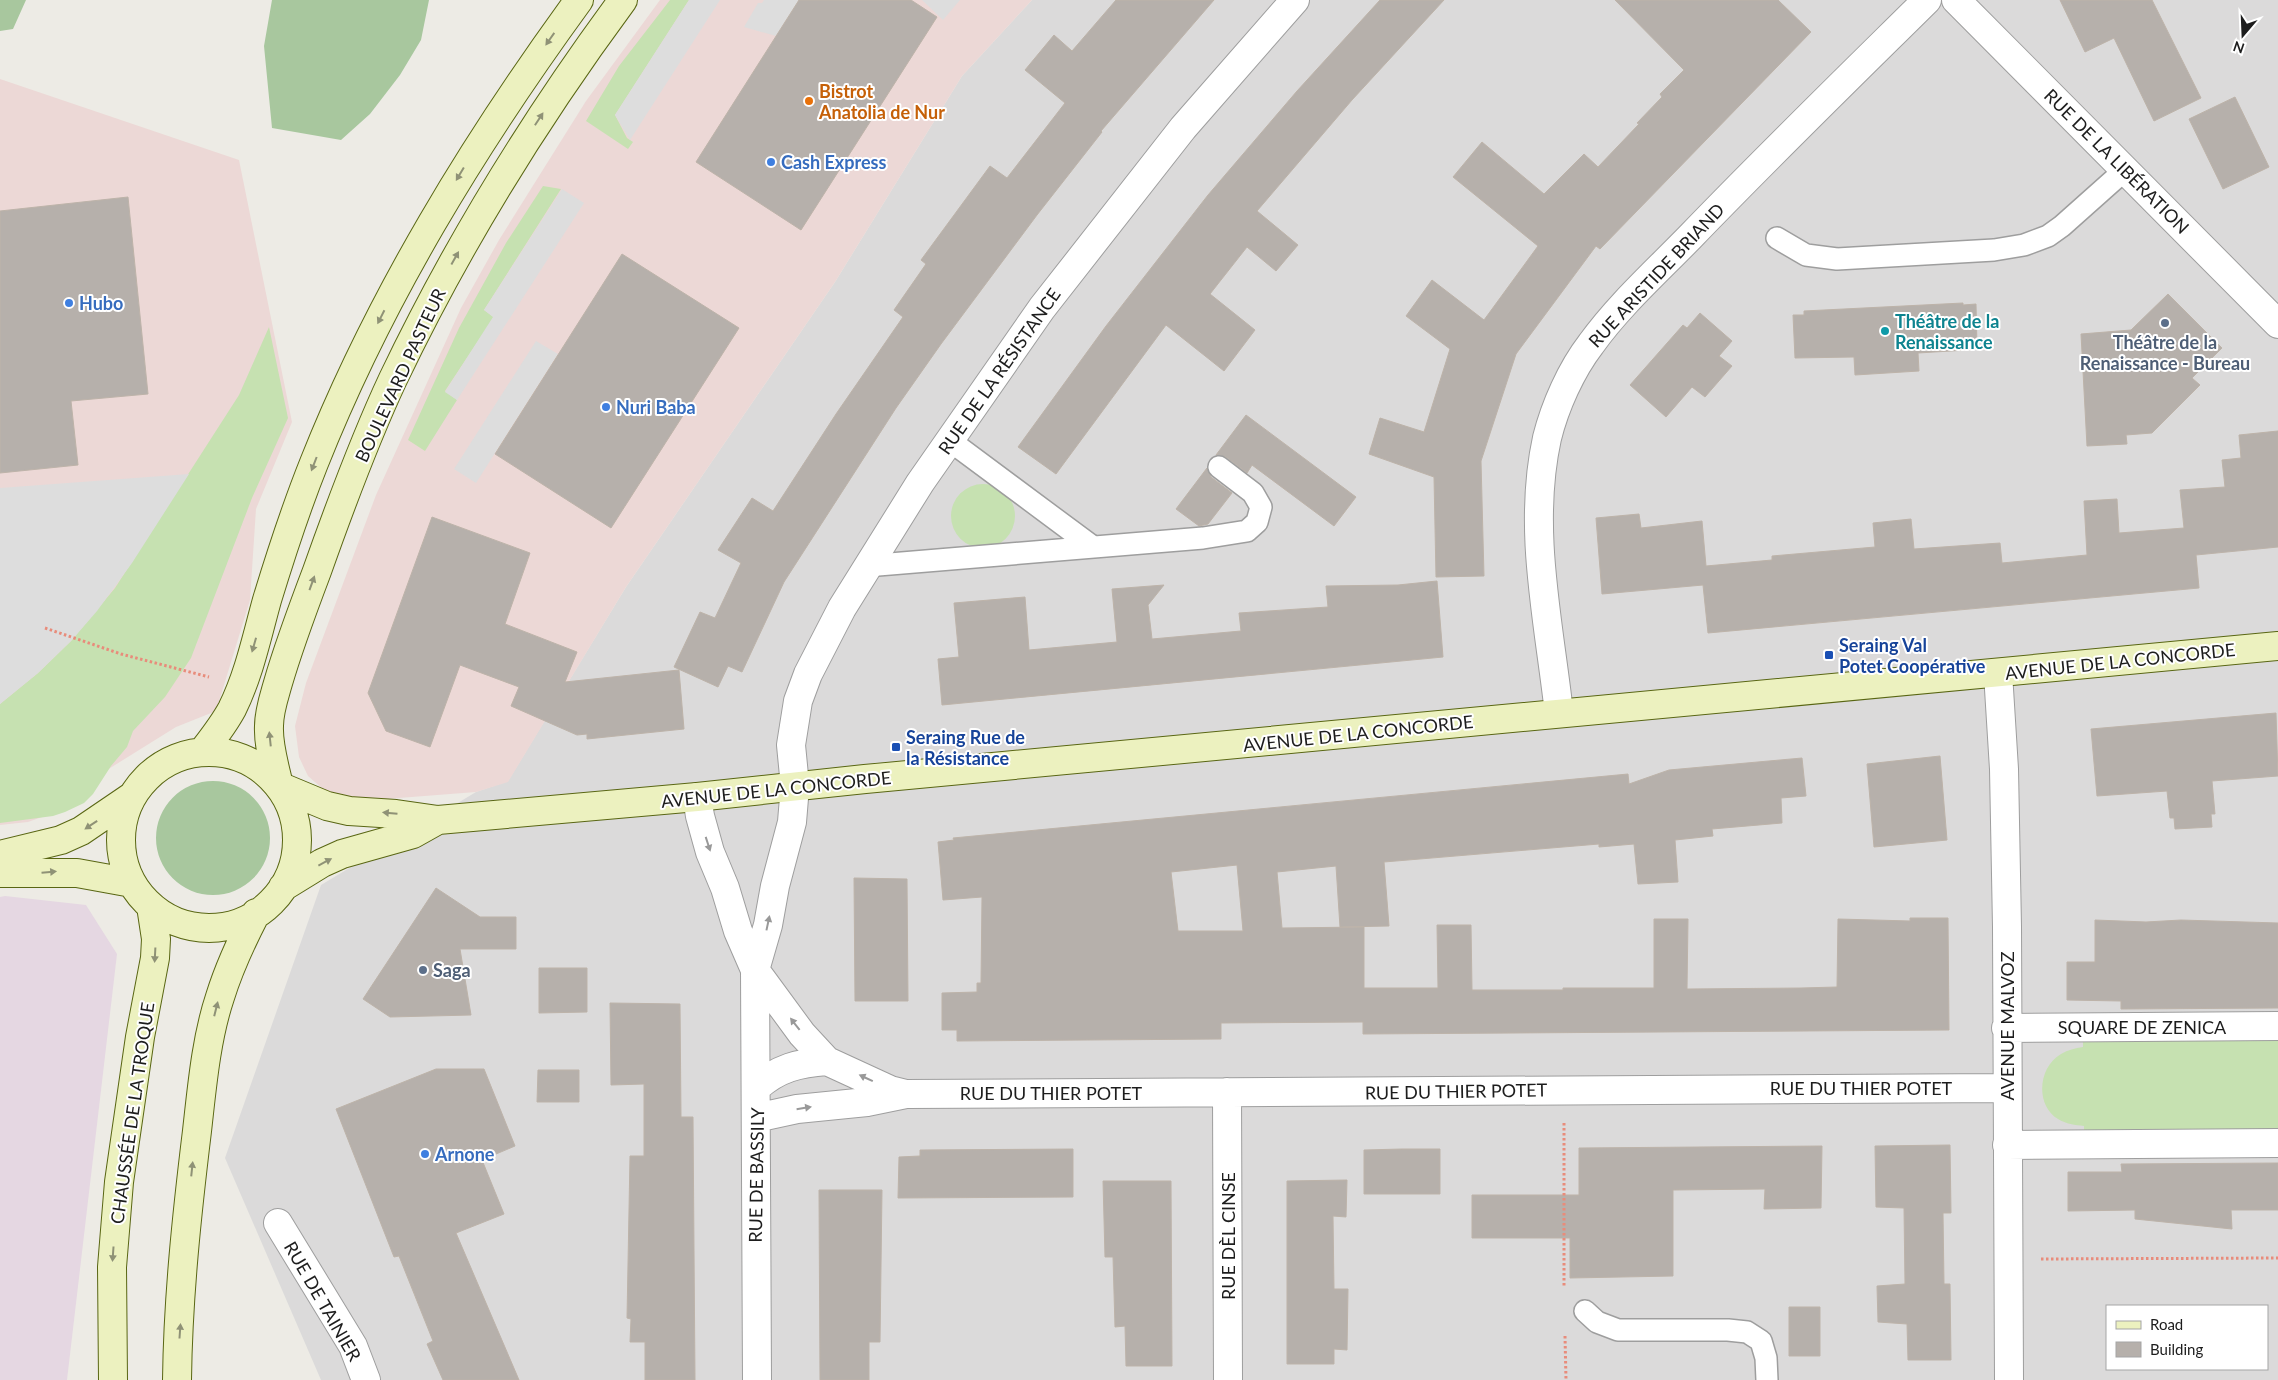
<svg xmlns="http://www.w3.org/2000/svg" width="2278" height="1380" viewBox="0 0 2278 1380" font-family="Lato,sans-serif">
	<style>
		.residential { fill: #dbdada; fill-rule: evenodd }
		.commercial { fill: #ecd8d6 }
		.industrial { fill: #e5d7e2 }
		.grass { fill: #c6e1b1 }
		.forest { fill: #a8c79e }
		.parking { fill: #ddd }
		.building { fill: #b6b0ab; stroke: #bdb3a9; fill-rule: evenodd }
		.lines { fill: none; stroke-linecap: round; stroke-linejoin: round }
		.lane-casing { stroke: #9e9e9e; stroke-width: 24 }
		.street-casing { stroke: #9e9e9e; stroke-width: 30 }
		.secondary-casing { stroke: #596613; stroke-width: 30 }
		.path { stroke: #e88c7b; stroke-width: 3; stroke-dasharray: 2.5 2.5; stroke-linecap: butt }
		.lane { stroke: #fff; stroke-width: 21 }
		.street { stroke: #fff; stroke-width: 28 }
		.secondary { stroke: #ecf1bf; stroke-width: 28 }
		.oneway { fill: #8f9276 }
		.oneway2 { fill: #999 }
		.food-dot { fill: #e8710a; stroke: #fff; stroke-width: 2 }
		.shop-dot { fill: #3f7fe0; stroke: #fff; stroke-width: 2 }
		.service-dot { fill: #5c6f8a; stroke: #fff; stroke-width: 2 }
		.culture-dot { fill: #0f9aa8; stroke: #fff; stroke-width: 2 }
		.transit-dot { fill: #1a4fb4; stroke: #fff; stroke-width: 2 }
		.labels { text-anchor: middle; dominant-baseline: central; stroke-width: 4; stroke-linejoin: round; paint-order: stroke }
		.food-label { font-size: 18px; font-weight: bold; fill: #c56008; stroke: #fff; text-anchor: start }
		.street-label { font-size: 18px; fill: #1d1d1d; stroke: #fff }
		.shop-label { font-size: 18px; font-weight: bold; fill: #366cbe; stroke: #fff; text-anchor: start }
		.culture-label { font-size: 18px; font-weight: bold; fill: #0d838f; stroke: #fff; text-anchor: start }
		.service-label { font-size: 18px; font-weight: bold; fill: #4e5e75; stroke: #fff }
		.transit-label { font-size: 18px; font-weight: bold; fill: #164399; stroke: #fff; text-anchor: start }
	</style>
	<rect width="100%" height="100%" fill="#edebe5"/>
	<path class="residential" d="M1032 0H2278V1380H321L225 1158 321 885 476 792 508 781 626 587 835 282 962 76ZM2107 1306H2267V1369H2107Z"/>
	<path class="commercial" d="M660 0H1032L962 76 835 282 626 587 508 782 476 792 360 801 340 797 323 789 308 776 299 757 295 726 306 683 376 495 461 308 499 240 586 101Z
		M0 79 239 160 292 422 256 509 250 600 216 711 176 727 107 770 67 808 28 822 0 825Z"/>
	<path class="industrial" d="M5 896 86 905 117 954 67 1380H0V897Z"/>
	<path class="grass" d="M670 0H689L615 115 627 138 633 142 628 149 586 121 619 66Z
		M543 186 561 189 484 310 494 317 445 391 457 400 425 451 408 440 459 328 506 243Z
		M269 327 288 418 252 498 191 658 165 697 133 731 127 747 111 766 93 794 84 803 65 812 53 816 0 823V704L38 673 71 641 115 588 239 395Z
		M951 516a32 32 0 1 1 64 0a32 32 0 1 1-64 0Z
		M2278 1036V1134L2084 1135V1126C2075 1125 2066 1124 2058 1119 2035 1105 2038 1067 2061 1054 2068 1050 2075 1048 2083 1047V1037Z"/>
	<path class="forest" d="M0 0H26L13 29 0 31Z
		M272 0H429L421 40 400 75 370 114 341 140 272 128 264 46Z
		M156 838a57 57 0 1 1 114 0a57 57 0 1 1-114 0Z"/>
	<path class="parking" d="M689 0H720L630 140 615 115Z
		M764 0H799L776 36 744 27 758 3H762Z
		M922 0H960L943 20Z
		M562 189 584 203 457 400 445 392 493 317 484 310Z
		M536 341 558 354 476 483 454 469Z
		M189 474 132 563 97 611 71 641 38 673 0 704V488Z"/>
	<path class="building" d="M799 0H911L937 17 801 230 696 162Z
		M1116 0H1214L1101 131 1102 132 1037 215 941 344 896 408 784 582 742 672 728 666 718 687 674 667 700 612 715 618 741 563 718 550 752 498 773 511 836 414 903 317 894 310 926 264 921 260 990 166 1007 178 1065 103 1025 70 1054 35 1072 51Z
		M1380 0H1444L1352 100 1257 211 1298 245 1276 271 1247 247 1210 294 1255 330 1224 371 1166 325 1056 474 1018 447 1106 326 1208 195 1297 91Z
		M1615 0H1778L1811 32 1600 249 1596 246 1516 354 1481 461 1484 576 1436 577 1434 477 1369 454 1380 418 1424 432 1450 349 1406 316 1432 280 1484 320 1538 246 1453 177 1482 142 1544 194 1584 154 1598 167 1639 124 1637 123 1662 97 1660 94 1684 70Z
		M2060 0H2152L2201 98 2154 121 2114 38 2085 52Z
		M2235 97 2269 167 2223 189 2189 119Z
		M128 197 148 394 71 401 78 465 0 473V211Z
		M622 254 739 328 611 528 495 454Z
		M2168 294 2222 348 2192 378 2200 385 2152 433 2126 435 2127 444 2087 446 2081 334 2131 330Z
		M1963 303V305L1976 304 1977 347 1966 348 1967 350 1918 353 1919 371 1855 375 1854 357 1795 358 1793 315H1804V311Z
		M1700 313 1732 341 1719 356 1732 366 1705 397 1692 387 1666 417 1630 385 1683 325 1687 328Z
		M1246 415 1356 497 1334 526 1252 465 1247 473 1226 457 1216 455Z
		M2278 431V547L2196 555 2199 588 1708 633 1703 585 1602 594 1596 518 1639 514 1641 528 1702 521 1706 566 1772 560V556L1875 547 1873 523 1911 519 1914 549 2000 543 2002 563 2087 555 2084 501 2117 499 2119 533 2184 528 2180 490 2225 487 2222 460 2241 458 2239 435Z
		M1207 468 1211 477 1232 493 1208 524 1199 526 1176 509Z
		M432 517 530 553 505 624 577 652 565 682 679 670 684 729 587 739V734L577 735 511 706 519 687 460 665 430 747 386 731 368 693Z
		M1437 581 1443 657 942 705 938 659 959 657 954 603 1025 597 1029 650 1117 642 1112 589 1164 585 1148 605 1152 639 1241 631 1239 613 1328 607 1326 586 1398 585Z
		M2276 713 2278 776 2212 781 2215 814H2211L2212 827 2175 829 2174 818H2170L2167 791 2097 796 2091 729Z
		M1940 756 1947 840 1874 847 1867 764Z
		M1802 758 1806 796 1781 798 1782 823 1712 829 1713 836 1675 840 1678 882 1638 884 1634 844 1599 847V844L1384 862 1389 926 1340 927 1336 866 1277 872 1282 928 1364 927V988H1438L1437 925H1471L1472 990H1563V988H1654V919H1688L1687 989 1801 988 1837 987 1838 919 1910 921V918H1948L1949 1030 1363 1034V1022L1221 1023V1039L957 1041V1030H942V993L977 992V983H981L982 897 943 900 938 842 954 840 953 838 1628 774 1629 784 1669 770ZM1237 865 1243 931H1178L1171 872Z
		M854 878 907 879 908 1001H855Z
		M436 888 480 917H516V949H460L471 1015 390 1017 363 999Z
		M2095 920 2146 922 2181 920 2278 923V1008L2121 1009V1001L2067 1000V962H2095Z
		M539 968H587V1012L539 1013Z
		M610 1003 680 1004 681 1117H693L695 1380H645V1342H630L631 1319 627 1318 630 1156H644V1084L611 1085Z
		M436 1069H484L515 1146 482 1160 504 1214 456 1233 519 1380H443L427 1344 433 1341 399 1256 394 1257 336 1109Z
		M538 1070H579V1102H537Z
		M1950 1145 1951 1213H1943L1944 1284H1950L1951 1360H1908L1907 1324 1878 1322 1877 1286 1905 1284 1904 1208 1876 1207 1875 1146Z
		M1822 1146 1821 1208 1764 1209 1765 1189 1673 1190V1276L1570 1278V1238H1472V1195H1579V1148Z
		M1073 1149V1197L898 1198 899 1157 920 1156V1150Z
		M1402 1149H1440V1194H1364V1150Z
		M2278 1163V1210H2231L2232 1229 2135 1219V1210L2068 1211V1172H2122L2121 1164Z
		M1347 1180 1346 1217 1333 1216 1334 1289H1348L1347 1350 1334 1349V1364H1287V1181Z
		M1103 1181H1171L1172 1366H1126L1125 1326 1115 1327 1113 1257H1105Z
		M819 1190H882L880 1342H869V1380H820Z
		M1789 1307H1820V1356H1789Z"/>
	<g class="lines">
		<g class="lane-casing">
			<path id="lane" d="M1777 238 1806 255 1837 259 1994 250 2024 245 2048 236 2062 226 2126 169
				M949 440 1093 547
				M866 566 1203 538 1247 531 1257 522 1261 507 1253 493 1219 467
				M1585 1311 1597 1322 1618 1330H1728L1747 1332 1761 1341 1766 1358 1767 1380"/>
		</g>
		<g class="street-casing">
			<path id="street" d="M1956 0 2278 324
				M1998 673 2004 769 2007 927 2009 1380
				M1559 713C1549 622 1527 529 1547 438 1555 406 1571 370 1591 344 1619 305 1657 271 1691 236 1768 156 1848 78 1927 0
				M697 797 700 816 710 852 725 888 738 931 755 970 802 1034 827 1061 890 1090 906 1094
				M2006 1028 2278 1026
				M757 1087C778 1068 799 1063 827 1061
				M1227 1092 1228 1380
				M756 1118 797 1109 867 1102 906 1094 2007 1088
				M2007 1145 2278 1143
				M278 1223 353 1346 366 1380
				M757 1380 755 970 768 925 775 886 792 822 795 786 791 745 798 701 808 674 842 608 920 483 1042 308 1183 128 1295 0"/>
		</g>
		<g class="secondary-casing">
			<path id="secondary" d="M203 751C213 738 224 724 232 709 249 675 257 636 267 600 281 554 296 508 314 463 380 297 474 144 579 0
				M121 840a88 88 0 1 1 176 0a88 88 0 1 1-176 0Z
				M279 786 327 806 349 811 396 814 438 820 697 797 865 779 2278 646
				M279 786C275 767 268 746 269 726 269 711 274 697 278 683 289 645 303 608 317 571 340 506 364 441 393 379 457 245 535 119 623 0
				M0 855 61 840 81 831 131 797
				M0 873H77L132 883
				M283 887 322 863 342 854 413 834 438 820
				M113 1380 112 1267 119 1182 140 1037 155 958 156 939 151 906
				M177 1380C178 1297 187 1213 197 1131 202 1087 206 1039 220 997 229 968 242 940 256 913"/>
		</g>
		<path class="path" d="M45 628 121 654 209 677
			M1564 1123V1287
			M2041 1259 2278 1258
			M1565 1336 1566 1380"/>
		<use href="#lane" class="lane"/>
		<use href="#street" class="street"/>
		<use href="#secondary" class="secondary"/>
	</g>
	<defs><path id="oneway-solid" d="M-6-.8H1V-3.2L6.5 0L1 3.2V.8H-6Z" transform="scale(1.25)"/></defs>
	<g class="oneway">
		<use href="#oneway-solid" transform="translate(550 39) rotate(125)"/>
		<use href="#oneway-solid" transform="translate(539 119) rotate(-57)"/>
		<use href="#oneway-solid" transform="translate(460 174) rotate(121)"/>
		<use href="#oneway-solid" transform="translate(455 258) rotate(-61)"/>
		<use href="#oneway-solid" transform="translate(381 317) rotate(117)"/>
		<use href="#oneway-solid" transform="translate(314 464) rotate(111)"/>
		<use href="#oneway-solid" transform="translate(312 583) rotate(-70)"/>
		<use href="#oneway-solid" transform="translate(254 645) rotate(106)"/>
		<use href="#oneway-solid" transform="translate(270 739) rotate(-96)"/>
		<use href="#oneway-solid" transform="translate(390 813) rotate(-175)"/>
		<use href="#oneway-solid" transform="translate(91 825) rotate(146)"/>
		<use href="#oneway-solid" transform="translate(325 862) rotate(-28)"/>
		<use href="#oneway-solid" transform="translate(49 872) rotate(-5)"/>
		<use href="#oneway-solid" transform="translate(155 955) rotate(93)"/>
		<use href="#oneway-solid" transform="translate(216 1009) rotate(-76)"/>
		<use href="#oneway-solid" transform="translate(192 1169) rotate(-84)"/>
		<use href="#oneway-solid" transform="translate(113 1254) rotate(94)"/>
		<use href="#oneway-solid" transform="translate(180 1331) rotate(-86)"/>
	</g>
	<g class="oneway2">
		<use href="#oneway-solid" transform="translate(708 844) rotate(72)"/>
		<use href="#oneway-solid" transform="translate(768 923) rotate(-78)"/>
		<use href="#oneway-solid" transform="translate(795 1024) rotate(-128)"/>
		<use href="#oneway-solid" transform="translate(866 1078) rotate(-155)"/>
		<use href="#oneway-solid" transform="translate(804 1108) rotate(-9)"/>
	</g>
	<circle class="food-dot" cx="809" cy="101" r="5"/>
	<g class="shop-dot">
		<circle cx="771" cy="162" r="5"/>
		<circle cx="69" cy="303" r="5"/>
		<circle cx="606" cy="407" r="5"/>
		<circle cx="425" cy="1154" r="5"/>
	</g>
	<g class="service-dot">
		<circle cx="2165" cy="323" r="5"/>
		<circle cx="423" cy="970" r="5"/>
	</g>
	<circle class="culture-dot" cx="1885" cy="331" r="5"/>
	<g class="transit-dot">
		<rect x="1824" y="650" width="10" height="10" rx="2.5"/>
		<rect x="891" y="742" width="10" height="10" rx="2.5"/>
	</g>
	<g class="labels">
		<g class="food-label">
			<text x="819" y="91">Bistrot<tspan x="819" dy="21">Anatolia de Nur</tspan></text>
		</g>
		<g class="street-label">
			<text transform="translate(2117 161) rotate(45)">RUE DE LA LIBÉRATION</text>
			<text transform="translate(1656 275) rotate(-47)">RUE ARISTIDE BRIAND</text>
			<text transform="translate(999 371) rotate(-55)">RUE DE LA RÉSISTANCE</text>
			<text transform="translate(400 375) rotate(-65)">BOULEVARD PASTEUR</text>
			<text transform="translate(2120 661) rotate(-6)">AVENUE DE LA CONCORDE</text>
			<text transform="translate(1358 733) rotate(-6)">AVENUE DE LA CONCORDE</text>
			<text transform="translate(776 789) rotate(-6)">AVENUE DE LA CONCORDE</text>
			<text transform="translate(2007 1026) rotate(-90)">AVENUE MALVOZ</text>
			<text x="2142" y="1027">SQUARE DE ZENICA</text>
			<text x="1861" y="1088">RUE DU THIER POTET</text>
			<text transform="translate(1456 1091) rotate(-1)">RUE DU THIER POTET</text>
			<text x="1051" y="1093">RUE DU THIER POTET</text>
			<text transform="translate(132 1113) rotate(-82)">CHAUSSÉE DE LA TROQUE</text>
			<text transform="translate(756 1175) rotate(-89)">RUE DE BASSILY</text>
			<text transform="translate(1228 1236) rotate(-90)">RUE DÈL CINSE</text>
			<text transform="translate(323 1301) rotate(60)">RUE DE TAINIER</text>
		</g>
		<g class="shop-label">
			<text x="781" y="162">Cash Express</text>
			<text x="79" y="303">Hubo</text>
			<text x="616" y="407">Nuri Baba</text>
			<text x="435" y="1154">Arnone</text>
		</g>
		<g class="culture-label">
			<text x="1895" y="321">Théâtre de la<tspan x="1895" dy="21">Renaissance</tspan></text>
		</g>
		<g class="service-label">
			<text x="2165" y="342">Théâtre de la<tspan x="2165" dy="21">Renaissance - Bureau</tspan></text>
			<text x="433" y="970" text-anchor="start">Saga</text>
		</g>
		<g class="transit-label">
			<text x="1839" y="645">Seraing Val<tspan x="1839" dy="21">Potet Coopérative</tspan></text>
			<text x="906" y="737">Seraing Rue de<tspan x="906" dy="21">la Résistance</tspan></text>
		</g>
	</g>
	<rect x="2106" y="1305" width="162" height="65" fill="#ffffff" stroke="#a5a5a5"/>
	<rect x="2116" y="1321" width="25" height="8" fill="#ecf1bf" stroke="#a5a5a5"/>
	<text x="2150" y="1330" font-size="15" fill="#1d1d1d">Road</text>
	<rect x="2116" y="1342" width="25" height="15" fill="#b6b0ab" stroke="#a5a5a5"/>
	<text x="2150" y="1355" font-size="15" fill="#1d1d1d">Building</text>
	<g transform="translate(2243 35) rotate(199)" stroke="#ffffff" stroke-width="4" paint-order="stroke">
	<path d="M0-4L9 19L0 12L-9 19Z" fill="#1d1d1d"/>
	<text y="-8" font-size="14" font-weight="bold" text-anchor="middle" fill="#1d1d1d">N</text>
	</g>
</svg>
